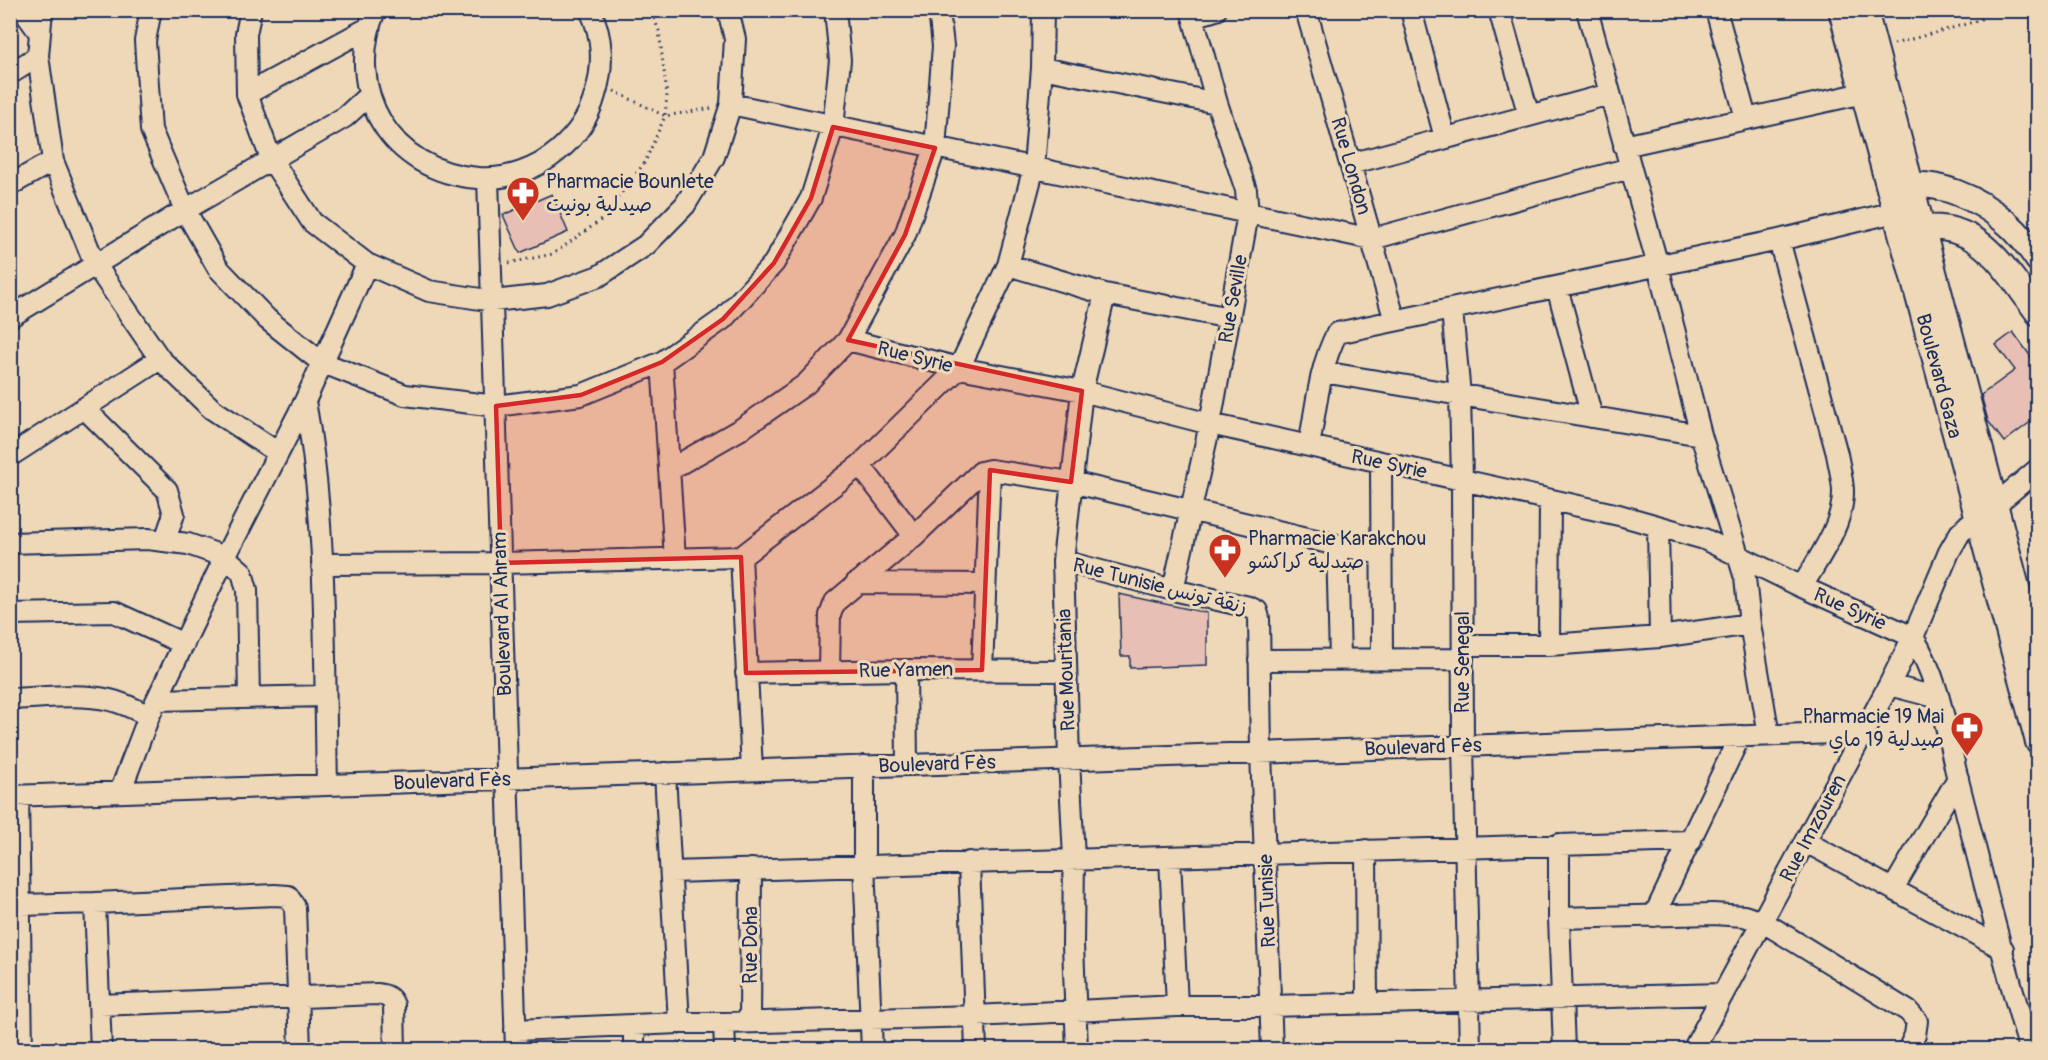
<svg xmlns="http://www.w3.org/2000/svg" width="2048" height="1060" viewBox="0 0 2048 1060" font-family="Pangolin,'Playpen Sans Arabic',sans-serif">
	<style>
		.building { fill: #e7bfb4; stroke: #1b2f5e; stroke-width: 1.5 }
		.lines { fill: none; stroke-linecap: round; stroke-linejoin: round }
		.minor-casing { stroke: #1b2f5e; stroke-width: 24 }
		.tertiary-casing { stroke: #1b2f5e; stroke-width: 28 }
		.path { stroke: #1b2f5e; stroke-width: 3; stroke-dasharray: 1.5 4.5; stroke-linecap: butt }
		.minor { stroke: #efd8b7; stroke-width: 20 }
		.tertiary { stroke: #efd8b7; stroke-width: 24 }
		.marked { fill: #d62828; fill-opacity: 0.2; stroke: #d62828; stroke-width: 4.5; stroke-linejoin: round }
		.labels { text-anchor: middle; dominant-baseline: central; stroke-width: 6; stroke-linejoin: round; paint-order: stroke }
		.street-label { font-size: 20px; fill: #1b2f5e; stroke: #efd8b7 }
		.poi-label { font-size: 20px; fill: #1b2f5e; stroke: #efd8b7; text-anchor: start }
	</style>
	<rect width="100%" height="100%" fill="#efd8b7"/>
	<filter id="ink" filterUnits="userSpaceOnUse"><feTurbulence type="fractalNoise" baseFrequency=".0167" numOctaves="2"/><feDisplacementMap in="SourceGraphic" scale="12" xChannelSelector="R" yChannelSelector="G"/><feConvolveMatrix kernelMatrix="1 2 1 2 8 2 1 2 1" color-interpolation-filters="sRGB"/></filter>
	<g filter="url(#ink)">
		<path class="building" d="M552 194 568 232 520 253 503 215Z
			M2013 332 2037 365V417L2004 442 1988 421 1981 395 2015 370 1996 345Z
			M1119 594 1207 613V665L1130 668V656H1121Z"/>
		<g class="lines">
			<g class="minor-casing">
				<path id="minor" d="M23 10 39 32
					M42 10 38 56 53 161 95 264 160 359 212 409 277 452
					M151 10 145 41 151 130 185 210 218 268 267 319 321 362 405 395 496 406 581 395 662 362 723 319 774 263 811 198 833 127 840 60 835 10
					M251 10 246 34 247 94 271 159 312 222 367 264 429 291 493 301 547 295 599 276 646 245 685 205 714 157 731 104 735 39 728 10
					M375 10C343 91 390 172 478 178 506 180 536 170 558 151 576 136 589 117 595 95 604 67 603 36 590 10
					M1306 10 1395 321
					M1499 10 1529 116
					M1587 10 1658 266 1701 435 1745 578 1750 624 1769 735
					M1716 10 1746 118
					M1412 14 1445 138
					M1193 17 1216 10
					M1042 68 1217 103
					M10 74 38 56
					M247 94 368 28
					M731 104 1372 239 1630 168
					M1624 146 1864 93
					M1350 164 1610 94
					M488 179 516 1050
					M10 185 53 161
					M1779 240 1837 454C1839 466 1843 480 1843 492 1843 526 1818 558 1802 587
					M1008 265 1105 294 1230 318
					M1557 287 1592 417
					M1452 310 1460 395 1462 480 1463 745 1470 1050
					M10 317 185 210 345 117 369 95
					M848 340 959 368 1082 391 1210 424 1619 515 1704 539 1802 587 1913 637C1940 680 1946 731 1958 780 1981 870 2003 961 2030 1050
					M662 362 675 559
					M1323 372 1701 435
					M305 401C328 527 324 657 327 785
					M85 409 167 490 174 514 165 540
					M1309 446C1316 409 1319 367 1337 333L1779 240 1895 212
					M10 456 160 359
					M1381 462 1382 658
					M860 465 914 536
					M669 470 741 429 806 384 848 340 905 235 935 148 943 46 939 10
					M1658 527 1660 637
					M10 543 148 539 188 544 225 557 242 572 247 590 249 698
					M1337 545 1340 659
					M741 557 752 770
					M1063 561 1173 590 1249 607 1257 611 1259 618 1261 752 1272 1050
					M322 564 501 563 741 557 860 465 959 368 1008 265 1034 167 1042 68 1043 10
					M856 583 985 584
					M1173 590 1210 424 1248 214 1246 190 1217 103 1191 10
					M10 614 114 612 184 644
					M1463 645H1549L1660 637 1750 624
					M1549 645 1550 500
					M1259 660 1463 659
					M906 670 907 765
					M982 670 990 470
					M829 672 830 615 835 602 914 536 981 472 990 470 1071 482 1337 545 1380 554
					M746 673 906 670 1066 671
					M1889 685 1939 698
					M10 699C43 698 78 693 110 700 124 703 137 710 149 716
					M157 700 325 696
					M864 766V864L872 1050
					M665 773 679 1023
					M120 792 149 716 225 557 305 401 367 264
					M10 796 1864 732
					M18 796 22 1050
					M1806 842 2003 949
					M1559 844V918L1564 1050
					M1366 850 1367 1003
					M1170 858 1177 1006
					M969 862 976 1050
					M671 872 1691 841
					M1893 889 1958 778
					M95 903 101 1050
					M20 905 95 903 275 895 288 896 295 907 300 1050
					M1654 916 1740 736
					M1559 918 1713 914 1744 916 1763 922 1908 1011 1917 1021 1915 1035 1908 1050
					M99 1005 377 994C386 995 391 997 394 1005L395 1050
					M750 1022 751 869
					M724 1023 725 1050
					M634 1025V1050
					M515 1030 679 1023H724L975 1016 1177 1006H1270L1722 994
					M1077 1050 1073 944 1074 859 1069 759 1063 561 1082 391 1105 294
					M1693 1050 1889 685 1913 637 1949 552 1960 533 1968 525 1994 506 2038 469"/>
			</g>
			<g class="tertiary-casing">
				<path id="tertiary" d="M1841 10 2038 742
					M1865 10 2038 667
					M1897 187C1935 178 1979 198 2008 224 2020 234 2029 247 2038 260
					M1906 231C1976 213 2002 265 2038 313"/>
			</g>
			<path class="path" d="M1894 44 1977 21 1997 10
				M614 91 665 116 712 108
				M509 263 553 254 601 220 645 162 665 116 667 95 659 31 651 10"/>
			<use href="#minor" class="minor"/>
			<use href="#tertiary" class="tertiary"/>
		</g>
	</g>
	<path class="marked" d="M833 127 935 148 905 235 848 340 1082 391 1071 482 990 470 982 670 746 673 741 557 501 563 496 406 581 395 662 362 723 319 774 263 811 198Z"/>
	<defs>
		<g id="pharmacy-pin" transform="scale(1.725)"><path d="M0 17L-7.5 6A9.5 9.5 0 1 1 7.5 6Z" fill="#c8321e" stroke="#efd8b7"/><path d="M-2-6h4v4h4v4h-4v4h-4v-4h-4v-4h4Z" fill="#fff"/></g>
	</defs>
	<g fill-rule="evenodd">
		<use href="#pharmacy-pin" x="523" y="193"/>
		<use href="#pharmacy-pin" x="1225" y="550"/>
		<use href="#pharmacy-pin" x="1967" y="728"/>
	</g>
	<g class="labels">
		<g class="street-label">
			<text transform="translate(1351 166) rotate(74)">Rue London</text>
			<text transform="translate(1233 299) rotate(-80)">Rue Seville</text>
			<text transform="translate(915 357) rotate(14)">Rue Syrie</text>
			<text transform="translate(1939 376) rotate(75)">Boulevard Gaza</text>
			<text transform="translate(1389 464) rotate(12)">Rue Syrie</text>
			<text transform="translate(1160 586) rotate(14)">Rue Tunisie زنقة تونس</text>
			<text transform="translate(1850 609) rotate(24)">Rue Syrie</text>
			<text transform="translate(502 614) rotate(-92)">Boulevard Al Ahram</text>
			<text transform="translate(1462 662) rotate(-90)">Rue Senegal</text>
			<text transform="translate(906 670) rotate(-1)">Rue Yamen</text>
			<text transform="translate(1066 670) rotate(-92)">Rue Mouritania</text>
			<text transform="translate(1423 747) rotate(-2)">Boulevard Fès</text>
			<text transform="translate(937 764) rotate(-2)">Boulevard Fès</text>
			<text transform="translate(452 781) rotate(-2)">Boulevard Fès</text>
			<text transform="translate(1813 828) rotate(-62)">Rue Imzouren</text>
			<text transform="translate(1267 901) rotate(-92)">Rue Tunisie</text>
			<text transform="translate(750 945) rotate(-90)">Rue Doha</text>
		</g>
		<g class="poi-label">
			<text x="546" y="181">Pharmacie Bounlete<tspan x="546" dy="23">صيدلية بونيت</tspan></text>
			<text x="1248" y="538">Pharmacie Karakchou<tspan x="1248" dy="23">صيدلية كراكشو</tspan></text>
			<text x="1944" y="716" text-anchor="end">Pharmacie 19 Mai<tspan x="1944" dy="23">صيدلية 19 ماي</tspan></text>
		</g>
	</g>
	<rect width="2048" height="1060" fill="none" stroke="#efd8b7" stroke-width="36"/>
	<rect x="18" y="18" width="2012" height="1024" fill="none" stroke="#1b2f5e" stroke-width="2" filter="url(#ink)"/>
</svg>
